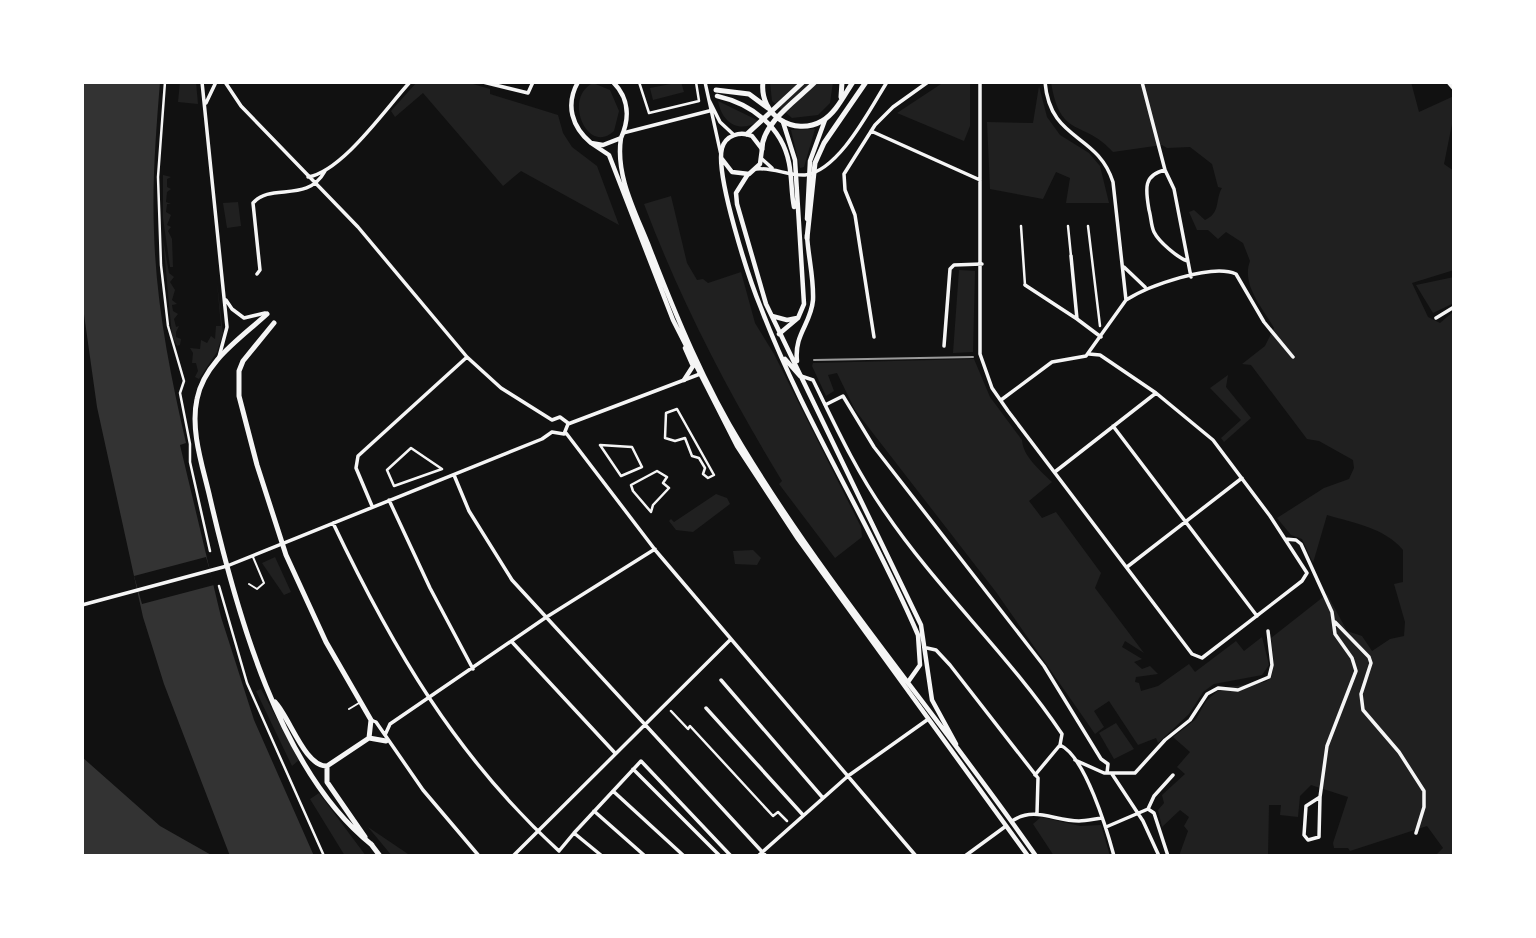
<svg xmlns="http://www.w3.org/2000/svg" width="1536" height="938" viewBox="0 0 1536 938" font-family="'Nunito Sans',sans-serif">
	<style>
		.green { fill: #202020 }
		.water { fill: #333 }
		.pier { fill: #111 }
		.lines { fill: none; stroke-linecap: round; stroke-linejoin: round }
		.service { stroke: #f5f5f5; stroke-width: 2 }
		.pedestrian { stroke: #f5f5f5; stroke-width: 2.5 }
		.minor { stroke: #f5f5f5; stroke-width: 3.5 }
		.secondary { stroke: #f5f5f5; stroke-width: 4.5 }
		.primary { stroke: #f5f5f5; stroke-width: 5 }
		.rail { stroke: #9a9a9a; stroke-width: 2 }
	</style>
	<rect width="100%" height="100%" fill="#111"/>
	<path class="green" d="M180 82H196L198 104 178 102Z
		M417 82H466L490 89V94L558 115 563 133 572 147 597 166 619 225 521 171 503 186 423 93 395 117 391 111Z
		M681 82 684 92 653 100 650 88Z
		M770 82H833L830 103 818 115 792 118 772 101Z
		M944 82H970V126L964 141 897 113Z
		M1051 82H1411L1419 112 1454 96V114L1444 164 1454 171V270L1412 283 1428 317 1440 323 1454 311V856H1435L1443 848 1427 826 1350 851 1348 848H1334L1333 843 1348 797 1311 785 1300 796 1298 817 1280 815 1281 805H1269L1268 856H1179L1188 831 1184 826 1189 817 1180 810 1162 827 1158 810 1164 803 1162 795 1185 774 1177 767 1190 752 1173 737 1196 719 1206 701 1221 688 1265 682 1271 678 1274 664 1271 638 1327 594 1347 631 1362 636 1372 651 1390 639 1404 636 1405 622 1394 584 1403 582V550C1385 528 1354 523 1327 515L1313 563 1302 539 1291 535 1277 518 1324 488 1349 479 1354 468 1353 460 1319 441 1307 439 1251 365 1242 364 1265 346 1274 328C1263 308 1241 285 1250 261L1243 243 1226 232 1218 239 1208 230H1197L1189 212 1194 210 1205 220C1221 213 1215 199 1222 188L1218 187 1212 164 1190 147 1167 148 1162 145 1113 152C1084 119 1060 140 1051 82Z
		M593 83 610 90 619 111 614 131C588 156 562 98 593 83Z
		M1039 86 1047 117 1060 135 1089 153 1100 166 1109 203H1066L1070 178 1056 172 1043 199 990 189 987 122 1033 123Z
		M718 101 759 121C739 134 722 123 718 101Z
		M815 129 804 167 800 168 791 130Z
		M163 175 171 177 167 179V187L171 189 167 192 166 202 171 204H167L166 212 171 215 167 225 171 227 168 231 172 239 173 267H170L163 218Z
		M671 196 687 263 697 280 703 279 708 283 741 272 755 323 774 354 861 527 862 537 835 558 779 484 782 481C728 392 681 302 644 204Z
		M238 202 241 226 227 228 223 203Z
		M163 239 169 273 174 277 170 282 175 290 172 300 177 304 172 305 173 311 178 314 174 319 176 327 179 326 176 332V337L181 339 180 345 177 346 172 336Z
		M959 270 975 271 973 352 953 353Z
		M1454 277V303L1433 313 1416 285Z
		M217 283 223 333 217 352 199 379 195 377 198 371 196 363H192L193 353 190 348 200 349 201 340 207 343 211 336 215 339 216 326H221Z
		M974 359 990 397 1022 440C1023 457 1041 471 1052 482L1029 501 1042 518 1056 512 1101 573 1095 588 1144 653 1125 641 1122 647 1142 659 1134 662 1142 669 1150 666 1158 674 1136 677 1135 682 1139 683 1141 691 1158 686 1189 664 1195 672 1236 641 1244 651 1262 637 1269 665 1262 675 1214 684 1203 692 1189 714 1158 743 1156 738 1138 745 1109 701 1094 711 1104 727 1095 734 996 592 855 410 837 373 828 375 834 391 826 396 812 366 813 363Z
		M1228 375 1226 387 1251 418 1224 442 1221 438 1241 420 1210 388Z
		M716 494 727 498 730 504 693 532 676 530 669 521 671 519 674 522Z
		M753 550 761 558 757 565 735 564 733 551Z
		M275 557 291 592 284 595 262 563Z
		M261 689 299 760 292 766 256 691Z
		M1116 723 1134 749 1114 759 1099 733Z
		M319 793 322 797 366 856H345L310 799Z
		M1041 817 1080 826 1101 825 1110 856H1054L1033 824Z
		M368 827 411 856H392Z"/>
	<path class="water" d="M84 82H160C156 132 152 182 154 232 156 303 170 374 186 443L180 445 221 617 254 720 314 856H230L164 684 143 617 97 407 82 300Z
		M82 757 160 826 213 856H82Z"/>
	<path class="pier" d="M206 557 214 585 142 604 134 576Z"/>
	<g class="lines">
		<path class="service" d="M249 584 257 589 264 583 253 557
			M349 709 359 703"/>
		<path class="pedestrian" d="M165 82 158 177 161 265 168 326 184 381 180 393 190 444V462L210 551
			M639 82 649 113 699 101 696 82
			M1021 226 1025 285
			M1068 226 1071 256
			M1088 226 1100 326
			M677 409 714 475 708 478 703 474 705 468 699 458 692 456 685 438 675 441 665 438 666 413Z
			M600 445 632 447 642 467 621 476Z
			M411 448 442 469 394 486 387 470Z
			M657 471 667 477 663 483 669 488 653 505 651 512 633 491 631 485Z
			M219 586 247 683 324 856
			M671 711 688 729 690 726 773 816 778 812 787 821"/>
		<path class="minor" d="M202 82 227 327 219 357
			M225 82 241 106 358 227 467 357 501 388 552 420
			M483 82 528 93 533 82
			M705 82 721 155
			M980 82V354L992 388 1008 411 1192 654 1202 658 1302 581 1307 573 1270 516 1213 440 1156 393 1100 355 1089 354
			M1142 82 1165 170
			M1448 82 1454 89
			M709 100 720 122 734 135
			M206 103 216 82
			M871 131 980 180
			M623 133 709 111
			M762 159 772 168
			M756 169C773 167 788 176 805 175 839 171 870 109 887 82
			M308 177C343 171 386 108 410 82
			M1071 256 1077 319 1101 337
			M1187 261C1177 257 1159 242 1154 232 1151 226 1151 216 1149 210 1146 191 1142 175 1165 170L1174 189 1191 277
			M1124 267 1145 287
			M257 274 260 270 253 203C271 182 307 204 325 171
			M1025 285 1077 319
			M226 300 232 309 244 318 265 313
			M1126 300C1148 286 1212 263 1236 274L1264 322 1293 357
			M1436 318 1454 307
			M874 337 855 215 845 190 844 174 875 125 893 107 928 82
			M944 346 950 269 954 265 982 264
			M801 376 813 380C835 425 856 471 885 512 938 590 1009 655 1062 734L1060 745 1035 775
			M1001 400 1052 362 1086 356 1126 300 1113 182C1097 132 1050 142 1045 82
			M825 405 843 396 874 447 1044 666 1101 759 1108 764 1107 773
			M552 420 560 417 568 423
			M568 424 700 374
			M1113 426 1257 616
			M552 432 564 434 568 424
			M566 433 656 551 916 856
			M1056 471 1156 393
			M454 475 469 511 512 580 766 856
			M389 500 430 588 473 669
			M372 506 356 468 358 456 467 357
			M333 523C392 647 456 757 559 851L574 833
			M1285 539 1296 540 1301 544 1332 612 1335 634 1352 658 1356 671 1327 746 1320 797 1319 837 1308 840 1304 835 1306 806 1320 797
			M1127 567 1242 478
			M82 605 227 566 542 439 552 432
			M1335 622 1369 657 1371 663 1361 694 1363 710 1399 752 1424 791V807L1416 833
			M512 642 615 753
			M927 648 936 650 950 665 1038 778 1037 813
			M721 680 823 798
			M706 708 803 815
			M371 720 376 722 423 790 479 856
			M385 735 390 724 545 618 655 549
			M1060 745C1085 756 1107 830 1114 856
			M1075 760 1104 773H1135L1165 740 1190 720 1207 694 1218 688 1238 690 1269 677 1272 665 1268 631
			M633 769 720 856
			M1112 774 1143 821 1159 856
			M613 791 684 856
			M1148 809 1154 813 1168 856
			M594 811 645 856
			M1012 821C1035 806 1054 821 1079 821 1086 821 1094 819 1102 818
			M1106 827 1148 809 1154 796 1173 775
			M513 856 731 639
			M602 856 574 833 641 761 731 856
			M758 856 848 776 927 720
			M965 856 1006 826"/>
		<path class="secondary" d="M578 82C565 105 572 127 591 143L603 145 621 138C630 118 629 98 613 82
			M717 96C752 104 782 127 789 163 792 178 791 193 794 207
			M621 138C615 176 636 213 650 249 676 316 704 384 742 446 829 590 940 718 1036 856
			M591 143 609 155 673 320 737 446 798 539 1028 856
			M722 159 732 172 749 174 760 164 762 149 752 136C740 131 726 135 722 148 715 175 749 279 761 308 803 419 871 525 918 635L920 665 908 682
			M748 174 736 193 737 204 766 304 921 625 932 700 956 744
			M807 219 810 161 825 120
			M772 316 787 320 797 318
			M779 334 798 318 804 304 795 160 783 122
			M785 359 800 376
			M797 361C794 334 811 324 813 300 814 278 808 256 807 235
			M684 380 693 366 685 348"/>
		<path class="primary" d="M763 82C759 115 794 137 822 121 836 113 844 95 853 82
			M716 90 749 94 768 108
			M841 97 842 82
			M747 134 803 82
			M762 149C762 123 797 100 815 82
			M807 238 815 163 824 143 866 82
			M267 314C241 338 204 362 197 399 190 431 203 467 210 498 236 610 279 771 372 845
			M274 323 243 361 239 371V396L257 465 286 555 326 642 371 720 369 738
			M275 702C290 718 305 767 327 766
			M327 766V782L365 837
			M327 766 369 738 386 741
			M371 844 380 856"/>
		<path class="rail" d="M814 360 973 357"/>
	</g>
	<rect width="1536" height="938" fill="none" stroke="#ffffff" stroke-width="168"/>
</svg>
